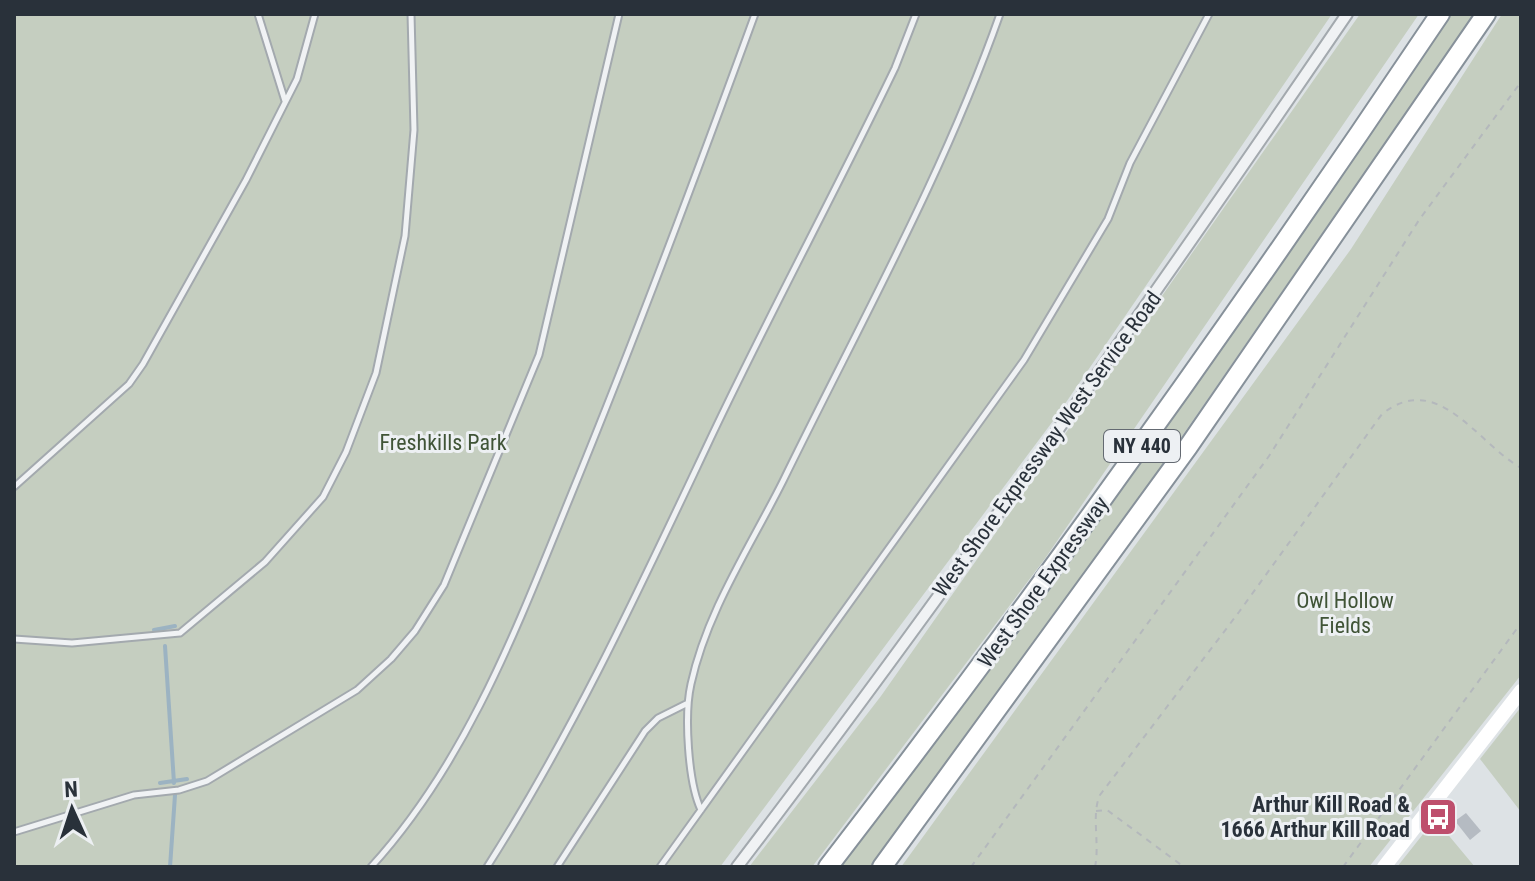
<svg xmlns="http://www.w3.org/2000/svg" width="1535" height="881" viewBox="0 0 1535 881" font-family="'Roboto Condensed',sans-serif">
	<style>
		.green { fill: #c5cec0 }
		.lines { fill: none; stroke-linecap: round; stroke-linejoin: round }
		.stream { stroke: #9cb3c2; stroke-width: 4 }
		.building { fill: #b5bbc2 }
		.lane-casing { stroke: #a3a9ae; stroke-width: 9 }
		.street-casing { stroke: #a3a9ae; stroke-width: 14 }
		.highway-casing { stroke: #87919a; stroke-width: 22 }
		.path { stroke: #b4b8bc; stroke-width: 2; stroke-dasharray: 6 6; stroke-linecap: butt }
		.lane { stroke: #f0f2f4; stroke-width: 5 }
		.street { stroke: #f0f2f4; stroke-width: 10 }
		.secondary { stroke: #fff; stroke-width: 14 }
		.highway { stroke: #fff; stroke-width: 18 }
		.labels { text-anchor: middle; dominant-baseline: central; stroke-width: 6; stroke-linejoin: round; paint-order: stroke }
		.shield { fill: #edf0f3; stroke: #646a72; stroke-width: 2 }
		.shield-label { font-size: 20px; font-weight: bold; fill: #29313a }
		.park-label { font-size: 22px; fill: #405437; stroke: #edf0f3 }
		.street-label { font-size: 22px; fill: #29313a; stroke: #edf0f3 }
		.poi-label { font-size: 22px; font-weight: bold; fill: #29313a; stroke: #edf0f3; text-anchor: end }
	</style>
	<rect width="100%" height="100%" fill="#dde2e5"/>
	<path class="green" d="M14 14H1332L1056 417 720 867H14Z
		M1360 14H1419L1044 560 812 867H749L881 696Z
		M1446 14H1474L1131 510 871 867H840L936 739Z
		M1502 14H1521V675L1369 867H901L1351 249Z
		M1521 707V812L1480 759Z
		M1435 819 1475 867H1397Z"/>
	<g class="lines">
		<path class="stream" d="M154 630 175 626
			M165 646 174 783
			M160 783 187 779
			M170 867 175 795"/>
	</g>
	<path class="building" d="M1466 813 1481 831 1470 840 1455 821Z"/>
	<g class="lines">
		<g class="lane-casing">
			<path id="lane" d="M258 14 285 101
				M14 487 129 384 143 364 246 180 297 79 315 14
				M14 639 72 643 180 633 265 562 323 497 346 452 376 373 405 236 414 130 411 14
				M701 810C688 782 684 715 691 684 707 611 750 547 783 481 858 327 943 176 1000 14
				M14 832 134 795 179 790 207 781 357 690 391 659 415 631 444 585 539 355 619 14
				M371 867C467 762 518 625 571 495 636 336 696 176 755 14
				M487 867C573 732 638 592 706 448 766 320 834 195 895 68L916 14
				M557 867 645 731 658 718 688 703
				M660 867 1024 360 1108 219 1130 163 1209 14"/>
		</g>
		<g class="street-casing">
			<path id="street" d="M737 867C949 589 1150 303 1347 14"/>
		</g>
		<g class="highway-casing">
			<path id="highway" d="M828 867C1042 589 1245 305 1440 14
				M882 867 1188 447 1486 14"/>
		</g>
		<path class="path" d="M1096 811 1107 810 1184 867
			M971 867 1269 456 1419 220 1521 82
			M1095 867C1100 844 1091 814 1100 795L1239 612 1382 414C1438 370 1476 442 1521 468
			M1343 867 1521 623"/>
		<use href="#lane" class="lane"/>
		<use href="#street" class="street"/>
		<path class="secondary" d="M1384 867 1521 691"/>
		<use href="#highway" class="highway"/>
	</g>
	<defs>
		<g id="bus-square" transform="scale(2)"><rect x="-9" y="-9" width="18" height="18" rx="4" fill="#be4f6d" stroke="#edf0f3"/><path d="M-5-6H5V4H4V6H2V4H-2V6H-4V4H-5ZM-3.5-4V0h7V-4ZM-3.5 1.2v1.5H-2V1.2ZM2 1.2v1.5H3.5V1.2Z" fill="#fff"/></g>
	</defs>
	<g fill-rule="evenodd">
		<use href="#bus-square" x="1438" y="817"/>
	</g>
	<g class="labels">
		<rect class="shield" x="1104" y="430" width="76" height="32" rx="6"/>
		<g class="shield-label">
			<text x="1142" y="446">NY 440</text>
		</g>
		<g class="park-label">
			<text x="443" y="442">Freshkills Park</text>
			<text x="1345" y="600">Owl Hollow<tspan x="1345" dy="25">Fields</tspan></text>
		</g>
		<g class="street-label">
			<text transform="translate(1047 444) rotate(-54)">West Shore Expressway West Service Road</text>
			<text transform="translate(1043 582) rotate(-54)">West Shore Expressway</text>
		</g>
		<g class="poi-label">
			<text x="1410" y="804">Arthur Kill Road &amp;<tspan x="1410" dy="25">1666 Arthur Kill Road</tspan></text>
		</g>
	</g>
	<rect width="1535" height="881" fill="none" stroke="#29313a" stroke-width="32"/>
	<g transform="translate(72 809) rotate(357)" stroke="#edf0f3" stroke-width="6" paint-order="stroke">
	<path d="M0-6L14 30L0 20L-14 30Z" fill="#29313a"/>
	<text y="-12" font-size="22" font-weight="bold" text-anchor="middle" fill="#29313a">N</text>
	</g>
</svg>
